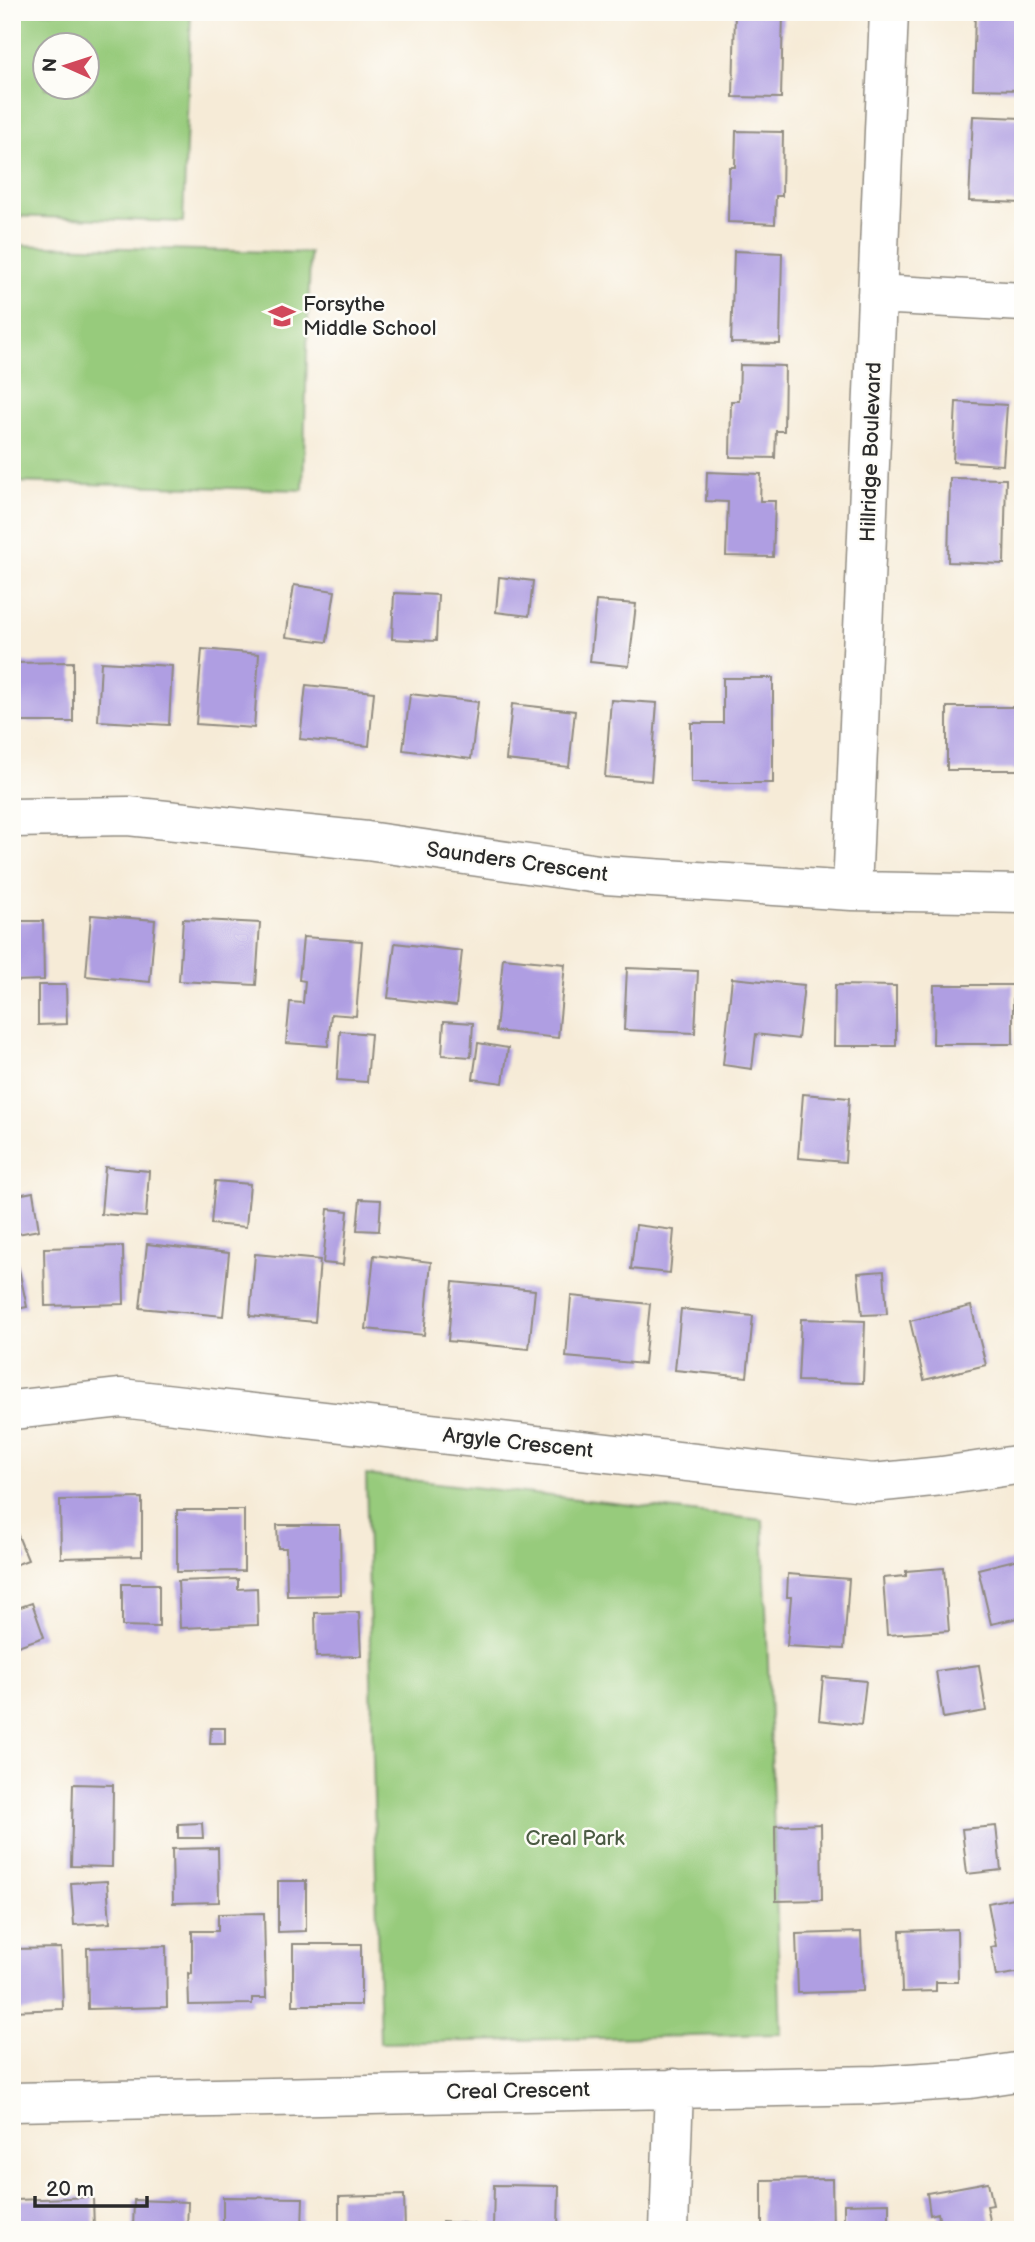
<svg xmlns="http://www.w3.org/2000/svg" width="1035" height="2242" viewBox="0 0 1035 2242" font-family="'Balsamiq Sans',sans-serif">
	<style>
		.green { fill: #97cb7c; stroke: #617b54; stroke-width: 2; fill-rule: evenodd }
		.building { fill: #af9ee2 }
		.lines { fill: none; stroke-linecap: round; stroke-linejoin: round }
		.minor-casing { stroke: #908b81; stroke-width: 41 }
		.minor { stroke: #fff; stroke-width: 38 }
		.labels { text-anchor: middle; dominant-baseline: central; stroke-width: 5; stroke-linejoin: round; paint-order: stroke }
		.poi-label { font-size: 21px; fill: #2b2b2b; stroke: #fdfcf7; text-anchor: start }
		.street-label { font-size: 21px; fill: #2b2b2b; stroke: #fdfcf7 }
		.park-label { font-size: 21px; fill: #4b5b43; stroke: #fdfcf7 }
	</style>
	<rect width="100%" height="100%" fill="#fdfcf7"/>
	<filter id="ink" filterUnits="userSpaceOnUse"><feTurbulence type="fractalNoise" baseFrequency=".0143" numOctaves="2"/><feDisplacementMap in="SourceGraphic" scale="14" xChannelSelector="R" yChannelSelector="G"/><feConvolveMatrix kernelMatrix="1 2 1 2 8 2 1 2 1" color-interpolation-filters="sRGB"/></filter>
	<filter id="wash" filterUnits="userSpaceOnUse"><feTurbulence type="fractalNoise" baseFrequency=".00686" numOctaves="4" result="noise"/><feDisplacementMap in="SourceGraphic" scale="28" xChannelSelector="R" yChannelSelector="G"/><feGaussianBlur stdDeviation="1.57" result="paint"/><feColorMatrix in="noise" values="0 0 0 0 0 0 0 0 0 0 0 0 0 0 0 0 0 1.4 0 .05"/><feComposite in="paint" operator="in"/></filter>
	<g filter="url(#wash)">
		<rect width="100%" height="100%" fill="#f6ebd7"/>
		<path class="green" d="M12 12H191L183 222 12 216ZM46 46H88V88H46Z
			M12 245 310 253 303 490 12 482Z
			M366 1475 763 1520 781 2034 380 2043Z"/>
		<g id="blocks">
			<path class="building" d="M735 12H783L781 98 733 97Z
				M975 12H1023L1021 90 973 89Z
				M973 116 1021 118 1019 171H1023V203L969 201Z
				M736 131 783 132 782 196H776L775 224 728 222 729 167H735Z
				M734 251 782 253 780 344 731 343Z
				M740 365 785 366 784 431H776L775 458 730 457 731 401H739Z
				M956 402 1007 405 1003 465 953 462Z
				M707 472 761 474 760 501H775L773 557 726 556 728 502 706 501Z
				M950 478 1006 479 1004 564 948 562Z
				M499 577 533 581 529 616 496 612Z
				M294 585 335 591 327 642 286 637Z
				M394 593 438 595 436 641 392 639Z
				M596 601 636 604 629 666 590 662Z
				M202 649 259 654 254 728 196 724Z
				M73 662V722H12V663Z
				M101 662 172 666 169 725 98 721Z
				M723 678H773V783H691V723H723Z
				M306 685 374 692 369 746 300 739Z
				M410 694 478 702 471 759 403 750Z
				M611 700 657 703 651 781 605 777Z
				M512 704 575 711 569 767 506 760Z
				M947 707H1019V770H947Z
				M91 915 155 920 150 982 86 976Z
				M183 919 260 923 256 985 179 981Z
				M12 921H43L44 980 12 981Z
				M303 937 362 941 356 1016 331 1014 328 1046 286 1043 290 1002 303 1003 305 981 299 980Z
				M395 943 462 951 456 1006 388 998Z
				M503 958 565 964 558 1038 496 1031Z
				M627 968 698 971 695 1033 624 1030Z
				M732 978 804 985 798 1039 756 1034 752 1069 723 1065Z
				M38 985H66L67 1024 38 1025Z
				M835 985 896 986V1046H834Z
				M934 985H1013V1044H933Z
				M444 1021 473 1023 471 1057 442 1055Z
				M340 1031 371 1034 367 1082 337 1080Z
				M478 1043 508 1048 503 1083 473 1079Z
				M803 1094 849 1098 845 1162 798 1158Z
				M105 1167 149 1171 146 1217 101 1214Z
				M215 1181 250 1184 246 1227 211 1224Z
				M33 1192 39 1230 12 1235V1196Z
				M360 1199 381 1200 379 1231 357 1230Z
				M328 1209 348 1211 343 1265 323 1263Z
				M636 1225 674 1230 670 1273 631 1269Z
				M147 1244 229 1253 223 1316 140 1308Z
				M123 1246 124 1304 45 1306 44 1248Z
				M12 1251H15L27 1307 12 1310Z
				M255 1254 320 1260 315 1322 250 1316Z
				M374 1255 431 1262 424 1335 366 1329Z
				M884 1271 887 1314 862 1315 858 1273Z
				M453 1282 535 1290 529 1349 448 1341Z
				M571 1296 650 1304 644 1364 566 1357Z
				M971 1306 986 1365 924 1380 910 1321Z
				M681 1309 753 1316 747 1377 675 1370Z
				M801 1319 865 1321 863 1383 798 1381Z
				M142 1498V1556L61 1558 60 1500Z
				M177 1510H244V1571L177 1572Z
				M12 1521 28 1560 12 1566Z
				M277 1525H340L341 1595 287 1596 286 1548H278Z
				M1023 1558V1617L991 1624 978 1569Z
				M944 1568 949 1631 887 1635 883 1578 906 1576V1571Z
				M788 1574 849 1579 844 1649 787 1646 791 1597H787Z
				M238 1579V1589L257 1588 258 1625 180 1628 178 1581Z
				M122 1584H159V1627L122 1626Z
				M32 1603 44 1637 12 1648V1610Z
				M359 1612 361 1656 316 1657 315 1613Z
				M979 1665 986 1711 943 1718 936 1671Z
				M823 1677 866 1681 861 1725 819 1720Z
				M211 1728H225V1744H210Z
				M73 1784 113 1785 112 1867 71 1866Z
				M202 1823 203 1838H178V1824Z
				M821 1824 822 1900 776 1901 775 1826Z
				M996 1826 1001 1870 967 1874 962 1829Z
				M218 1848 219 1902 173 1903 172 1849Z
				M107 1881 110 1923 74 1925 71 1883Z
				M278 1881H306V1931L278 1932Z
				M1023 1896V1972L996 1976 991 1947 996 1946 988 1903Z
				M264 1913 266 1998H252V2004L189 2005 188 1973 192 1974V1931H218V1914Z
				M957 1929 958 1982H936V1991L902 1992 900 1931Z
				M861 1932 863 1991 798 1993 796 1934Z
				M293 1944H361V2005H293Z
				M166 1946 167 2007 88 2009 87 1948Z
				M61 1948 63 2009 12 2011V1949Z
				M832 2179 833 2230H762V2180Z
				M988 2182 993 2205 987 2206 992 2230H941L938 2213 930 2215 927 2193Z
				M494 2185 559 2186 558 2230H493Z
				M404 2195 405 2230H339V2197Z
				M93 2197 94 2230H17L16 2200Z
				M223 2197 303 2198 302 2230H223Z
				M134 2200 188 2202 187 2230H133Z
				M889 2203V2230H844V2204Z
				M442 2222 474 2224 473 2230H442Z"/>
		</g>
	</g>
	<g filter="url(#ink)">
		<use href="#blocks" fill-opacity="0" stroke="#908b81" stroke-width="2"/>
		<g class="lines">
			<g class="minor-casing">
				<path id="minor" d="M877 294 1023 302
					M12 818 128 816 367 841 605 875 852 891 1023 894
					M852 891 889 12
					M12 1410 121 1398 873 1483 942 1476 1023 1464
					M12 2102 877 2085 970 2079 1023 2071
					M669 2230 674 2088"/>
			</g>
			<use href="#minor" class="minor"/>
		</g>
	</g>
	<defs>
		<g id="school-bare" transform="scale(2.1)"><path d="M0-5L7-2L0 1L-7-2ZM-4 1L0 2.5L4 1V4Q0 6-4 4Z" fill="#d1495b" stroke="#fdfcf7" stroke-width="2.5" paint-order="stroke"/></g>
	</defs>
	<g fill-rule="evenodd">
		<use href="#school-bare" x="282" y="316"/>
	</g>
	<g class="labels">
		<g class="poi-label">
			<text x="303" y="304">Forsythe<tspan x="303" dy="24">Middle School</tspan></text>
		</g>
		<g class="street-label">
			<text transform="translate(871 452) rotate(-88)">Hillridge Boulevard</text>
			<text transform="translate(517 862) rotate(8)">Saunders Crescent</text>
			<text transform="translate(518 1443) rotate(6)">Argyle Crescent</text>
			<text transform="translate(518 2091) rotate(-1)">Creal Crescent</text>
		</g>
		<g class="park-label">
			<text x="575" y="1838">Creal Park</text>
		</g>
	</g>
	<rect width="1035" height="2242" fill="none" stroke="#fdfcf7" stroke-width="42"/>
	<g transform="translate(66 66) rotate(273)"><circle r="33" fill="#fdfcf7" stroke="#a9a8a5" stroke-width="2"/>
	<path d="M0-5L12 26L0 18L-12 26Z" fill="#d1495b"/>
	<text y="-10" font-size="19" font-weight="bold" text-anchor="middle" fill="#2b2b2b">N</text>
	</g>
	<path d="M35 2196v10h112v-10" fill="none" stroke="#2b2b2b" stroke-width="3.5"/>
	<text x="46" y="2196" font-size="21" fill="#2b2b2b" stroke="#fdfcf7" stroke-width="5" paint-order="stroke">20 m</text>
</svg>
